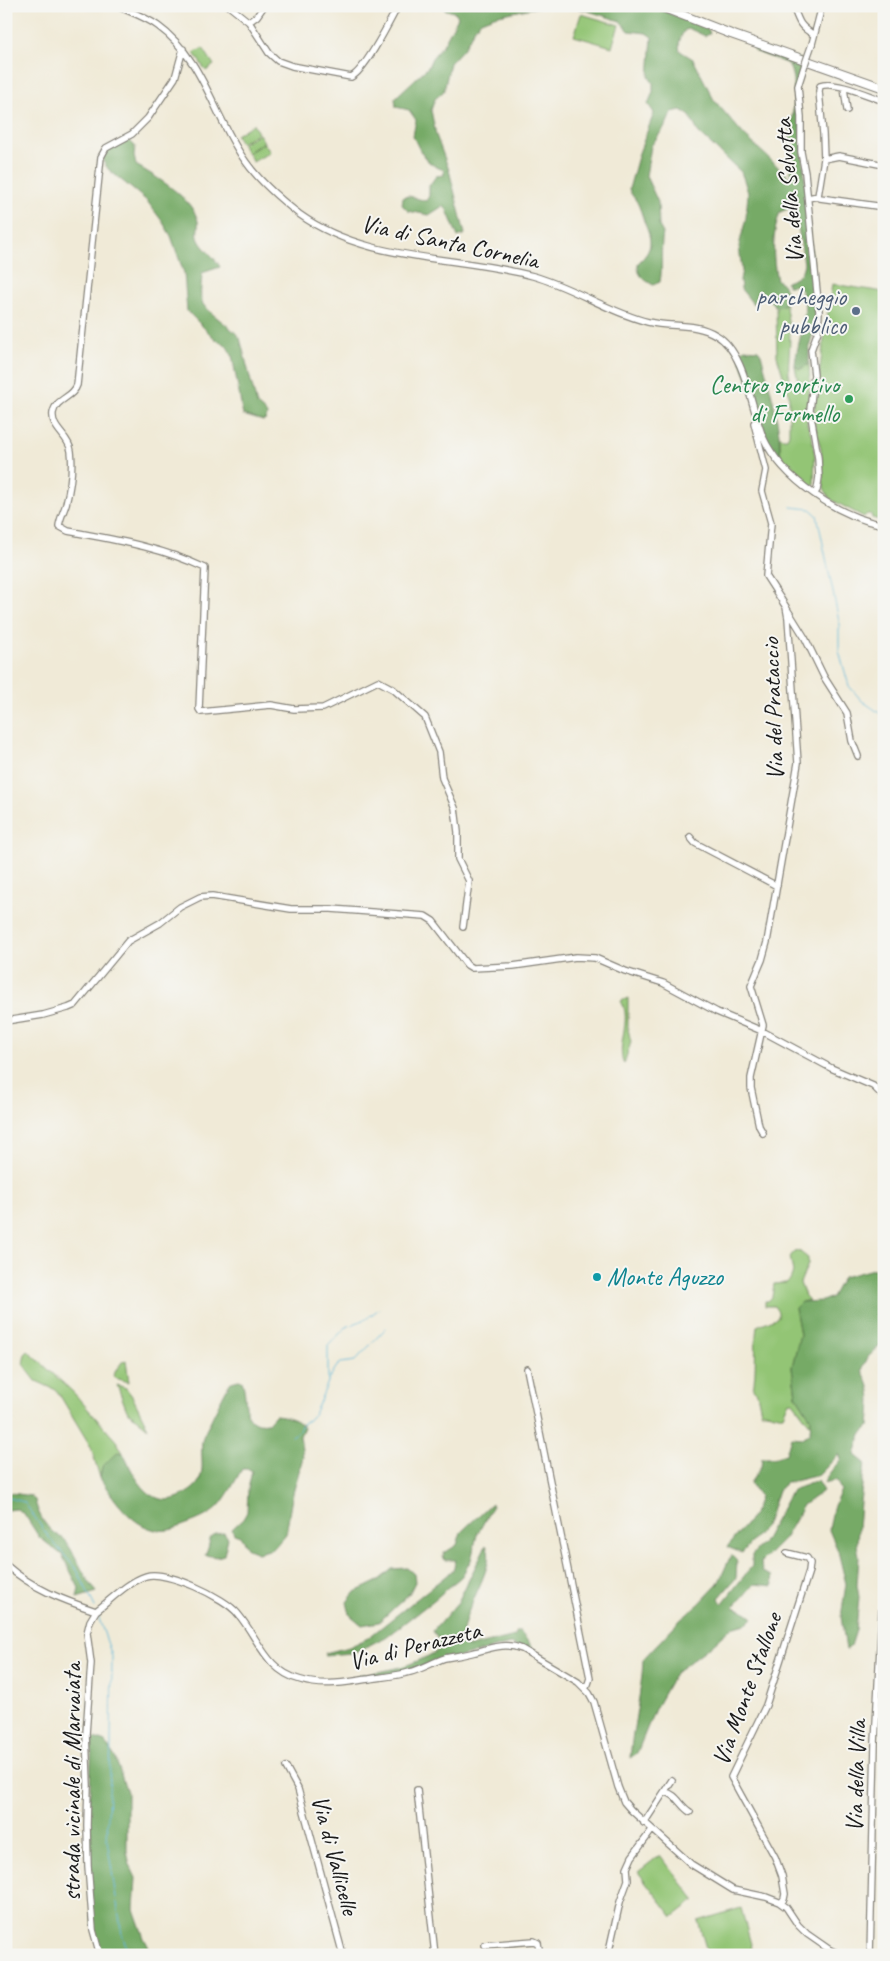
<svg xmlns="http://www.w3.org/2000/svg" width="890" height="1961" viewBox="0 0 890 1961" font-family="Caveat,sans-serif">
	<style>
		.green { fill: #93c575; stroke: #587048 }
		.forest { fill: #76aa66; stroke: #496341 }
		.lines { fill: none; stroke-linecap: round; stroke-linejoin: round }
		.stream { stroke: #5bb5d8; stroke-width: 1 }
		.minor-casing { stroke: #86837a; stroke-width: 8 }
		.highway-casing { stroke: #86837a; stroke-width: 10 }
		.minor { stroke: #fff; stroke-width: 5.5 }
		.highway { stroke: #fff; stroke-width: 8 }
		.minor-bridge-casing { stroke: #86837a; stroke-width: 8; stroke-linecap: butt }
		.minor-bridge { stroke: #fff; stroke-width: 5.5 }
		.service-dot { fill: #5c6f8a; stroke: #f6f6f2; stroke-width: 2 }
		.leisure-dot { fill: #2e9e5b; stroke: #f6f6f2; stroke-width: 2 }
		.culture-dot { fill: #0f9aa8; stroke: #f6f6f2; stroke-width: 2 }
		.labels { text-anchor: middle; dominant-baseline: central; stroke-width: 4; stroke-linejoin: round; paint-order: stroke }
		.street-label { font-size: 25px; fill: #1c1c1c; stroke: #f6f6f2 }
		.service-label { font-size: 25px; fill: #4e5e75; stroke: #f6f6f2; text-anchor: end }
		.leisure-label { font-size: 25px; fill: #27864d; stroke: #f6f6f2; text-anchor: end }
		.culture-label { font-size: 25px; fill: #0d838f; stroke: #f6f6f2; text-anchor: start }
	</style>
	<rect width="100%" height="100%" fill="#f6f6f2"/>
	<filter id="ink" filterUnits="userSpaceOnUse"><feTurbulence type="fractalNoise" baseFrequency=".02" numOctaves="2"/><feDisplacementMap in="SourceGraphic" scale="10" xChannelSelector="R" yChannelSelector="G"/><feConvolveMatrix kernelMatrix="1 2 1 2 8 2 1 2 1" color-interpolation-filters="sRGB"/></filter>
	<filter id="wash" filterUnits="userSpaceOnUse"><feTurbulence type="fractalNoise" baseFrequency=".0096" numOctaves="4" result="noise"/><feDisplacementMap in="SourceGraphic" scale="20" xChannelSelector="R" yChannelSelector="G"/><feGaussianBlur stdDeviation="1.12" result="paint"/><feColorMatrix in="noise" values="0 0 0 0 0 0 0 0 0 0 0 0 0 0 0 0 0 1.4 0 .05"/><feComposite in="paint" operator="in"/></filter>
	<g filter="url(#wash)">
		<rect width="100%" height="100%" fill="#f0ead7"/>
		<path class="green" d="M581 14 619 25 612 47 574 36Z
			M203 48 214 65 206 71 194 53Z
			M253 124 258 133 241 143 236 135Z
			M259 134 264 142 247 153 242 144Z
			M264 143 270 152 253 162 248 153Z
			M832 284 884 292V521L872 518 871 514H867L864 517 830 499 824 488 821 449 814 424V409Z
			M785 300C786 310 788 318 789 328 792 346 786 365 790 383L793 386 798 382 795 366 800 369 809 364 810 386 807 424 812 436 815 456 814 485 811 487 780 458V435L783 438H787L789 434V395L777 356 776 307 783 306Z
			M628 998V1029L631 1042 624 1064C615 1044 633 1021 621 1001Z
			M799 1251 808 1258V1264L800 1283 805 1296 809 1300 801 1302 795 1308 800 1334 792 1367 796 1395 811 1419V1426L793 1402 789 1401 783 1415C776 1416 769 1411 761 1412L757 1393 753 1389C757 1368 754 1346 757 1326L778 1317V1312L774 1306H765V1301H768L772 1297 774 1284 786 1283 790 1280 793 1272 790 1257 794 1252Z
			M28 1351 73 1392 117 1442 123 1453 117 1452 102 1467 100 1478 91 1447 59 1394 56 1390 36 1381 23 1364 25 1354Z
			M126 1360 129 1382 115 1378 113 1375 122 1362Z
			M117 1385 126 1388 132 1396 148 1428 127 1411Z
			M660 1855 695 1900 673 1917 638 1872Z
			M741 1908 754 1955H708L698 1921Z"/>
		<path class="forest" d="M445 6H542L494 16 481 21 475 28 464 48 450 63 444 91 435 99 431 110 436 135 449 170 465 234 458 237 447 210 443 206 429 215 408 211 402 205 403 197 409 196 426 201 429 196V186L436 176 444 175V170C425 164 421 153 413 136L416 120 409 110 396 107 395 98 428 67 432 58 443 45 458 17 456 13 444 9Z
			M566 6H651L708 29 710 33 705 36 690 29 685 30C680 37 678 43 680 51L693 59 714 100 744 135 789 177 791 176C791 160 789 142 791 125 794 107 797 80 788 64L754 51 753 45 803 60 797 87 817 318 809 347V364L800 369 795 366C796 343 815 303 797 285L788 286 786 282C798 278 802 275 804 263L795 209 790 208 780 212C772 234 772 257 777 280 788 285 788 296 783 306L776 307 760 290 757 293 758 302 753 304 741 289 740 280 742 270 739 246 746 218 748 193 745 183 741 172 698 132 690 116 681 110 672 112 666 125 651 146 646 176 658 202 659 226 663 233C660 249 663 266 660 282L653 285C643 279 637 275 638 263 655 248 651 239 644 221 642 215 640 208 637 202 634 197 631 195 629 189L639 153 654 113 648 104 653 92V83L649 77 652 37 646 33 629 31 620 21 582 9Z
			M129 140 135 146 134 156 136 165C156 177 192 197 198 221 199 227 196 234 199 240 204 250 215 257 220 267L202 273C202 282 199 294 202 302 205 311 232 327 240 338L257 405 267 414 266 420 263 421 243 415 232 355 226 345 215 339 187 311 184 273 171 236 162 221 147 201 109 170 102 160 108 148Z
			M745 349 758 350 761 354C770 389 781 422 780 458L768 441 739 355 741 351Z
			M884 1266V1342L868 1357 862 1370C874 1393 871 1401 869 1427L861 1434 855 1455 865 1463 860 1502 857 1544 859 1557 857 1585 859 1597 856 1630 851 1646 846 1650 841 1617 846 1584 838 1551 829 1530 833 1508 841 1490 836 1480 824 1483 828 1475 841 1459 839 1454 819 1475 786 1483 778 1490 767 1524 742 1553 727 1547 754 1514 760 1497 750 1483 761 1467 762 1458H773L786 1454 791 1437 803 1438 810 1432 811 1419 796 1395 792 1367 800 1334 795 1308 801 1302 822 1301 832 1297 843 1277Z
			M239 1380 242 1381C249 1399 239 1427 268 1423L275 1415C288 1416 295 1419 304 1427L300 1436 303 1457 292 1497 286 1534 273 1549 258 1553 248 1549 240 1536 234 1534 232 1529 243 1519 247 1512 248 1489 252 1471 249 1469H242C235 1481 227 1498 217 1508 208 1516 198 1520 187 1524 181 1526 175 1529 169 1530 137 1535 115 1501 100 1478L102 1467 117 1452 123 1453C134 1476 151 1513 183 1495 190 1491 197 1487 200 1479 205 1467 199 1450 203 1437 206 1430 227 1386 231 1382 232 1382 238 1380 239 1380Z
			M817 1481 823 1491 803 1505 784 1539 761 1562 762 1572 772 1576 773 1586 754 1584 734 1607 746 1612 753 1618 748 1623 731 1628 713 1644 675 1673 655 1709 637 1753 630 1758C633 1724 642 1692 643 1659L679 1621 699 1604 718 1584 731 1555 737 1561 736 1578 719 1598 722 1604 752 1566V1555L763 1543 792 1490Z
			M6 1492 31 1496 35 1500C37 1512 45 1526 54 1533 58 1536 63 1538 66 1542 78 1558 83 1577 97 1592L77 1598 79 1588 62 1555 39 1537 25 1515 17 1509 6 1510Z
			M492 1503V1507L477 1535 471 1560 462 1576 434 1600 386 1637 361 1649 352 1653 324 1655 325 1653 349 1647 368 1638 453 1570 456 1560H445L443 1557 444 1553 457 1545 461 1532Z
			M224 1533 228 1538 224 1555 217 1557 205 1555C213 1542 204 1534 224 1533Z
			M486 1545C500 1567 454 1617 464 1646L470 1647 515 1636 517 1632H520C523 1635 533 1647 534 1652L510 1644 401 1672 356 1678 357 1675C391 1670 408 1668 439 1650L437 1637 433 1631 458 1602Z
			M407 1568 414 1574 415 1582 409 1594 379 1622 362 1625 350 1615 347 1602 355 1592 378 1581 392 1569Z
			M92 1737 105 1742 115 1757 127 1792V1852L130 1865 136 1878 134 1909 144 1938 153 1955H101L92 1923 89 1815Z"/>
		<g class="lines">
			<path class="stream" d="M791 507 810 509 817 515 839 621V651L849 686 862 701 884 716
				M328 1380 337 1366 341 1363 355 1361 386 1328
				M292 1436 297 1433 303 1423 309 1420 314 1414 320 1401 328 1382V1346L346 1327 366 1319 379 1309
				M6 1497 24 1502 48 1536 77 1570 95 1607
				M97 1613 112 1656 111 1746 107 1840 122 1935 130 1955"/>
		</g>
	</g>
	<g filter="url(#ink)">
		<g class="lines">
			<g class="minor-casing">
				<path id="minor" d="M117 6C131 12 146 17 158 26 204 59 214 118 246 162 260 182 280 199 299 214 367 263 456 255 533 276 573 287 608 312 648 322 671 328 695 322 716 335 745 351 751 408 763 437 782 479 839 517 884 525
					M229 6 249 22 269 53 278 61 292 66 351 77C365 71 390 21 398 6
					M793 6C799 22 799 26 814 35
					M249 22 257 16 264 6
					M812 44 822 6
					M183 49 175 78 148 118 132 134 106 148 101 157 77 385C73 398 56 398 53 413 51 429 69 436 71 451 73 467 70 488 66 504 64 511 60 518 59 526L68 531C116 540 161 547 205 568L199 709 201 712 271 705 294 709 323 708 378 681 393 689 425 717 439 752 442 778 455 808 458 832V859L469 881 463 927
					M805 64 798 86 801 117V152L805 173 819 311 818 331 811 350 814 375 810 410 818 458 819 477 817 490 815 493
					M844 88 847 110
					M824 159 839 156 884 165
					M818 196 824 159 823 134 819 91 820 86C834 80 869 96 884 101
					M808 198 818 196 820 198 884 207
					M758 420 754 423 766 470 762 491 771 523 766 576 786 607 788 618 798 763 767 942 762 960 751 986 763 1025 751 1078V1088L759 1126 763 1133
					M787 609 805 638 824 677 847 713 852 741 858 756
					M690 837 695 843 777 886
					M6 1021 43 1015 68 1008 75 1005 128 941 160 923 180 907 200 897 212 896 291 909H331L425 916 433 921 467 965 472 968 513 966 576 957 595 958 625 971 663 983 717 1012 762 1031 831 1068 873 1086 884 1097
					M527 1369 590 1678 588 1684 585 1688
					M6 1565C33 1589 63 1600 96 1611 111 1600 127 1582 146 1576 166 1570 225 1597 238 1614 259 1639 266 1671 301 1680 324 1687 346 1682 369 1679 382 1677 396 1676 410 1672 422 1669 433 1662 445 1658 455 1656 465 1655 475 1652 491 1648 505 1642 522 1649L578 1682 589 1693 594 1702 618 1787 624 1802 631 1810 691 1864 733 1890 766 1897 779 1902 786 1907 798 1925 807 1934 830 1950 841 1955
					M96 1611 90 1621 87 1633 91 1663 86 1734 88 1785 87 1825 88 1866 93 1930 100 1955
					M286 1767 298 1789 343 1955
					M417 1790 435 1955
					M665 1792C677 1794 680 1806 690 1812
					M644 1823 672 1780
					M781 1903 784 1899 785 1894 782 1876 775 1857 731 1777 766 1705 809 1571 810 1563 807 1558 787 1553
					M485 1945 534 1941 538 1943 540 1955
					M608 1955 620 1902 628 1880 627 1868 632 1857 652 1830
					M870 1955 875 1743 884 1570"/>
			</g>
			<g class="highway-casing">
				<path id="highway" d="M659 6 731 34 884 88"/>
			</g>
			<use href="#minor" class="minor"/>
			<use href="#highway" class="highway"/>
			<g class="minor-bridge-casing">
				<path id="minor-bridge" d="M805 64 812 44"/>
			</g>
			<use href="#minor-bridge" class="minor-bridge"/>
		</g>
	</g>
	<circle class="service-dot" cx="856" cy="311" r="5"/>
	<circle class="leisure-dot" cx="849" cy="399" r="5"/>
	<circle class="culture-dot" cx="597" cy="1277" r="5"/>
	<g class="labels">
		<g class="street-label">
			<text transform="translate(789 191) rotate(-95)">Via della Selvotta</text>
			<text transform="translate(450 242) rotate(12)">Via di Santa Cornelia</text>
			<text transform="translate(773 709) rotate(-92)">Via del Prataccio</text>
			<text transform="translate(415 1646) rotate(-14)">Via di Perazzeta</text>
			<text transform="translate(747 1689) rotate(-70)">Via Monte Stallone</text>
			<text transform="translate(856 1776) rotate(-88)">Via della Villa</text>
			<text transform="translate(72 1782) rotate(-90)">strada vicinale di Marvaiata</text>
			<text transform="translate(335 1855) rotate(75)">Via di Vallicelle</text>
		</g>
		<g class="service-label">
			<text x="846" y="297">parcheggio<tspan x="846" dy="29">pubblico</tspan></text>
		</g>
		<g class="leisure-label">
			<text x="839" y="385">Centro sportivo<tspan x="839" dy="29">di Formello</tspan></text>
		</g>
		<g class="culture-label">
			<text x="607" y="1277">Monte Aguzzo</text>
		</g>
	</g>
	<rect width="890" height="1961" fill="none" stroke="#f6f6f2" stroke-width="25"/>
</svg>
